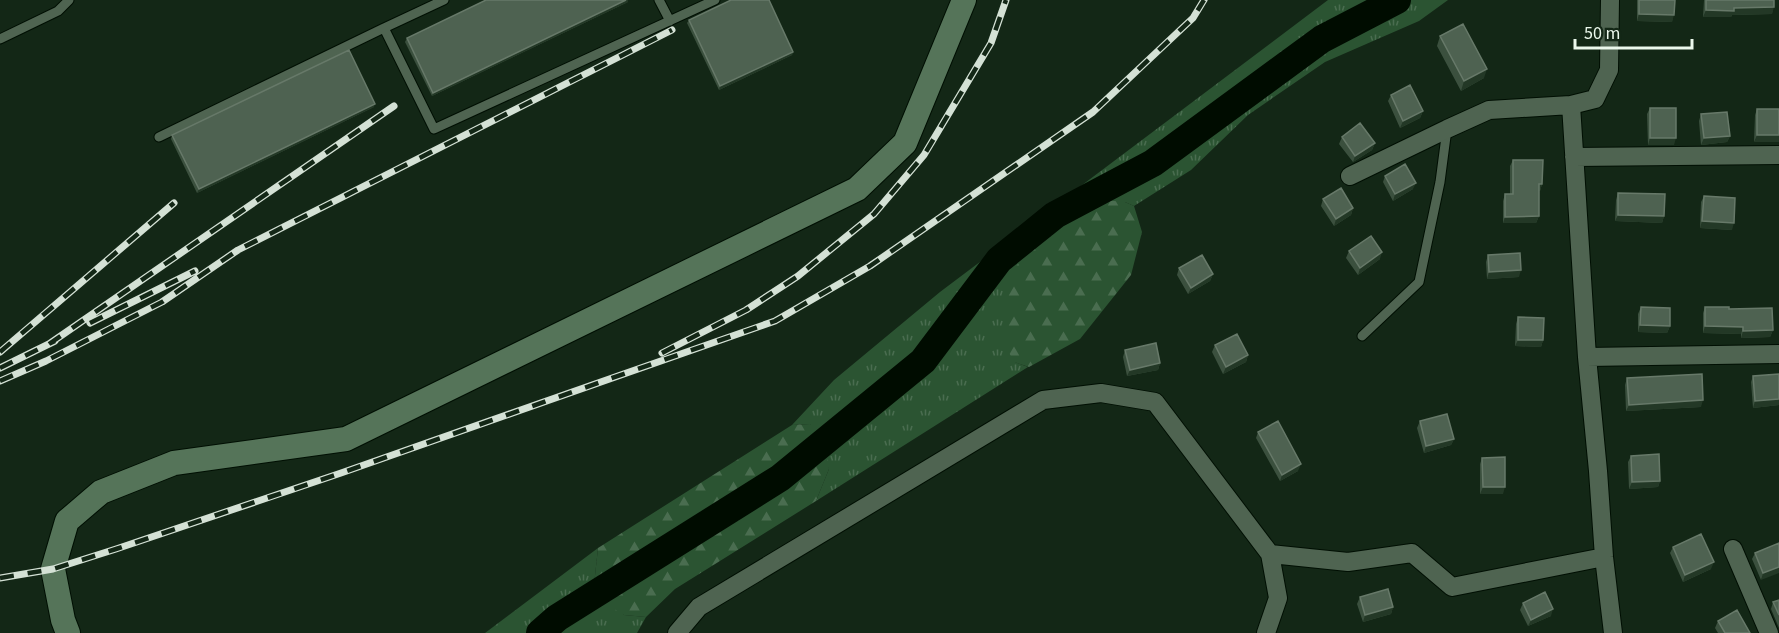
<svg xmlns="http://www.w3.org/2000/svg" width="1779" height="633" viewBox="0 0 1779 633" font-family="'Source Sans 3',sans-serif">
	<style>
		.grass { fill: url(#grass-tufts) }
		.forest { fill: url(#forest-firs) }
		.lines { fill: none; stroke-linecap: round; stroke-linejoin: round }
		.river { stroke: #000c00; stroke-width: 28 }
		.lane-casing { stroke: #010f03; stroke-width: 11 }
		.street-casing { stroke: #010f03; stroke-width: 20 }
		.secondary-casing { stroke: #010f03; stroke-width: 26 }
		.lane { stroke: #4f6451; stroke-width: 9 }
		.street { stroke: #4f6451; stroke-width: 18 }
		.secondary { stroke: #557459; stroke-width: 24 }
		.rail-casing { stroke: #d4e1d5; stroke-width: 7 }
		.rail { stroke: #132716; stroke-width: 4.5; stroke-dasharray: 14; stroke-linecap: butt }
		.wall { fill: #3b503e }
		.shaded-wall { fill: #233826 }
		.building { fill: #4e6251; stroke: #677969; stroke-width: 1.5 }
	</style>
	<defs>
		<pattern id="grass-tufts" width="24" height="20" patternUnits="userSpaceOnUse" patternTransform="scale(1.5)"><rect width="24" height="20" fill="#2b5432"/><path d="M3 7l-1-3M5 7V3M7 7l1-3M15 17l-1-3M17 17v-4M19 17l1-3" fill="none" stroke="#4a6d50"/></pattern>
		<pattern id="forest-firs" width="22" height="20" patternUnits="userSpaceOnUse" patternTransform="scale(1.5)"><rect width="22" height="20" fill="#2b5432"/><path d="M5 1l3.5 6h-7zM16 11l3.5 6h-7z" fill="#4a6d50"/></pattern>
	</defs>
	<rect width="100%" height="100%" fill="#132716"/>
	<path class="grass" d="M1328 0H1448L1419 21 1325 62 1248 115 1191 170 1134 206 1125 202 1015 362 1028 367 816 501 829 469 810 424 792 425 834 380 940 292Z
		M598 548 594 585 624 615 646 617 637 633H485Z"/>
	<path class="forest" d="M1103 200 1125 202 1134 206 1142 232 1131 275 1080 339 1029 367 1014 362 1006 347 1003 301 1010 274 1034 243 1077 212Z
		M810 424 826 441 829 469 816 501 675 589 646 617 624 615 604 603 594 585 598 548 792 425Z"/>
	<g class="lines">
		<path class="river" d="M540 633 557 618 780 478 923 361 999 260 1055 215 1153 163 1322 39 1397 0"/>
		<g class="lane-casing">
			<path id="lane" d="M444 0 384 28 434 129 715 0
				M659 0 670 21
				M0 39 58 11 69 0
				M159 137 384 28
				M1362 336 1419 282 1440 182 1447 129"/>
		</g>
		<g class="street-casing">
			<path id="street" d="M1610 0 1609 70 1595 99 1571 105 1587 357 1598 471 1604 557 1613 633
				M1574 157 1779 155
				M1350 176 1447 129 1489 110 1571 105
				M1587 357 1779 354
				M1733 549 1769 633
				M1270 554 1348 562 1412 553 1452 587 1604 557
				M677 633 699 607 1043 400 1101 393 1155 402 1270 554 1278 598 1266 633"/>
		</g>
		<g class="secondary-casing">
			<path id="secondary" d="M68 633 63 620 53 569 67 521 101 492 174 463 346 439 857 189 905 143 964 0"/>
		</g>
		<use href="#lane" class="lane"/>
		<use href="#street" class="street"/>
		<use href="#secondary" class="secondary"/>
		<g class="rail-casing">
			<path id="rail" d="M90 323 195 271
				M49 344 394 106
				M0 352 174 203
				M662 353 746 310 798 276 874 214 924 155 991 43 1006 0
				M0 368 55 341
				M0 381 46 361 162 302 238 250 672 30
				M0 578 53 569 116 549 341 473 775 321 870 266 1093 112 1193 18 1204 0"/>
		</g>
		<use href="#rail" class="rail"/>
	</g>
	<path class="wall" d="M1637 0H1675L1672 22 1637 21Z
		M1704 0H1774L1772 14 1732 15 1731 17H1703Z
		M628 2 432 96 405 42 407 38Z
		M689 20 793 52 792 55 719 90 687 23Z
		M1440 36 1484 78 1461 91 1437 46Z
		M1391 95 1423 111 1420 118 1400 128 1388 101Z
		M374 107 197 193 171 139 172 135Z
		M1650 108 1674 145H1648L1647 114Z
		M1757 109H1779L1754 142 1755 115Z
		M1701 114 1730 136 1727 142 1701 145 1699 121Z
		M1342 137 1375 143 1372 150 1353 162 1339 144Z
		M1513 160 1542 184 1540 191H1539V216L1536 223H1503V201L1505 194H1510V166Z
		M1385 176 1413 189 1393 201 1383 182Z
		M1618 193 1664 216 1662 223 1615 221 1616 200Z
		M1704 196 1732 230 1700 228 1701 202Z
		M1323 199 1353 208 1351 215 1334 226 1321 206Z
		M1349 251 1380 259 1358 275 1346 258Z
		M1488 255 1519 277 1487 279 1486 262Z
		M1179 268 1213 274 1210 281 1188 294 1177 275Z
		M1641 307 1670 326 1667 333 1638 332V314Z
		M1705 307 1773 330 1770 337 1741 338V334L1703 333V313Z
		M1518 317 1543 340 1541 347 1515 346 1516 324Z
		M1215 345 1248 355 1246 362 1223 374 1212 352Z
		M1125 350 1160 363 1158 370 1127 376 1123 357Z
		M1779 374V405L1753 408 1751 382 1753 376Z
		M1627 378 1701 407 1626 411 1625 385Z
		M1420 421 1454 439 1451 445 1424 453 1417 428Z
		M1258 432 1298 471 1280 481 1256 438Z
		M1631 456 1660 481 1658 487 1629 489 1628 462Z
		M1482 458 1503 494H1480V464Z
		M1779 543 1761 580 1752 559 1755 553Z
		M1673 547 1711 569 1683 582 1670 553Z
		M1360 597 1393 607 1391 614 1363 622 1357 604Z
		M1779 600V628L1771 609 1773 602Z
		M1523 603 1551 616 1528 626 1520 610Z
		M1718 621 1750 633H1718L1715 628Z"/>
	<path class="shaded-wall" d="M626 0H628V2L432 96 433 93Z
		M1774 7 1772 14 1732 15 1731 17H1703L1706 10 1734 8Z
		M1639 14 1674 15 1672 22 1637 21Z
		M793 52 792 55 719 90 720 86Z
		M1487 69 1484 78 1461 91 1464 81Z
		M375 104 374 107 197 193 199 189Z
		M1423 111 1420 118 1400 128 1403 121Z
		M1757 135H1779V142H1754Z
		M1730 136 1727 142 1701 145 1704 138Z
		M1650 138H1676L1674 145H1648Z
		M1375 143 1372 150 1353 162 1355 156Z
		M1416 183 1413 189 1393 201 1395 194Z
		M1539 184H1542L1540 191H1536Z
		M1353 208 1351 215 1334 226 1336 219Z
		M1618 215 1664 216 1662 223 1615 221Z
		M1539 216 1536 223H1503L1505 217Z
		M1702 221 1734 223 1732 230 1700 228Z
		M1382 252 1380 259 1358 275 1360 268Z
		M1521 270 1519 277 1487 279 1489 272Z
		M1213 274 1210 281 1188 294 1191 288Z
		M1640 325 1670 326 1667 333 1638 332Z
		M1705 326 1743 327 1741 334 1703 333Z
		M1773 330 1770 337 1741 338 1743 331Z
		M1518 340H1543L1541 347 1515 346Z
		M1248 355 1246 362 1223 374 1226 367Z
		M1160 363 1158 370 1127 376 1130 370Z
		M1779 399V405L1753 408 1755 401Z
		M1703 400 1701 407 1626 411 1629 405Z
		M1454 439 1451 445 1424 453 1426 446Z
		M1301 464 1298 471 1280 481 1282 475Z
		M1660 481 1658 487 1629 489 1632 482Z
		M1483 487H1505L1503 494H1480Z
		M1714 562 1711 569 1683 582 1685 575Z
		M1779 567V573L1761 580 1763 573Z
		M1393 607 1391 614 1363 622 1365 615Z
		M1553 609 1551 616 1528 626 1531 620Z"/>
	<path class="building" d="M486 0H626L433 93 407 38Z
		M731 0H769L793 52 720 86 689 20Z
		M1639 0H1675L1674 15 1639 14Z
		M1706 0H1774V7L1734 8V11L1706 10Z
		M1463 24 1487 69 1464 81 1440 36Z
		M349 50 375 104 199 189 172 135Z
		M1410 85 1423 111 1403 121 1391 95Z
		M1650 108H1676V138H1650Z
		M1757 109H1779V135H1757Z
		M1727 112 1730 136 1704 138 1701 114Z
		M1360 123 1375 143 1355 156 1342 137Z
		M1513 160H1543L1542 184H1539V216L1505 217V194H1513Z
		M1405 164 1416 183 1395 194 1385 176Z
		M1341 188 1353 208 1336 219 1323 199Z
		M1618 193 1665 194 1664 216 1618 215Z
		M1704 196 1735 198 1734 223 1702 221Z
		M1371 236 1382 252 1360 268 1349 251Z
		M1520 253 1521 270 1489 272 1488 255Z
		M1202 255 1213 274 1191 288 1179 268Z
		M1641 307 1670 308V326L1640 325Z
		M1705 307H1729V309L1772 308 1773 330 1743 331V327L1705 326Z
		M1518 317 1544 318 1543 340H1518Z
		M1237 334 1248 355 1226 367 1215 345Z
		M1156 343 1160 363 1130 370 1125 350Z
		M1702 374 1703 400 1629 405 1627 378Z
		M1779 374V399L1755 401 1753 376Z
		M1447 414 1454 439 1426 446 1420 421Z
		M1278 421 1301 464 1282 475 1258 432Z
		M1659 454 1660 481 1632 482 1631 456Z
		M1505 457V487H1483L1482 458Z
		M1701 534 1714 562 1685 575 1673 547Z
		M1779 543V567L1763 573 1755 553Z
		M1388 589 1393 607 1365 615 1360 597Z
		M1545 592 1553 609 1531 620 1523 603Z
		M1779 600V615L1773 602Z
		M1737 610 1750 633H1725L1718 621Z"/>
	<path d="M1575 39v9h117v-9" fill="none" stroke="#ebf8ec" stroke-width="3"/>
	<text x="1584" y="39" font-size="18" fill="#ebf8ec" stroke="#132716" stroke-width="4.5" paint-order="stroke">50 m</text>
</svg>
